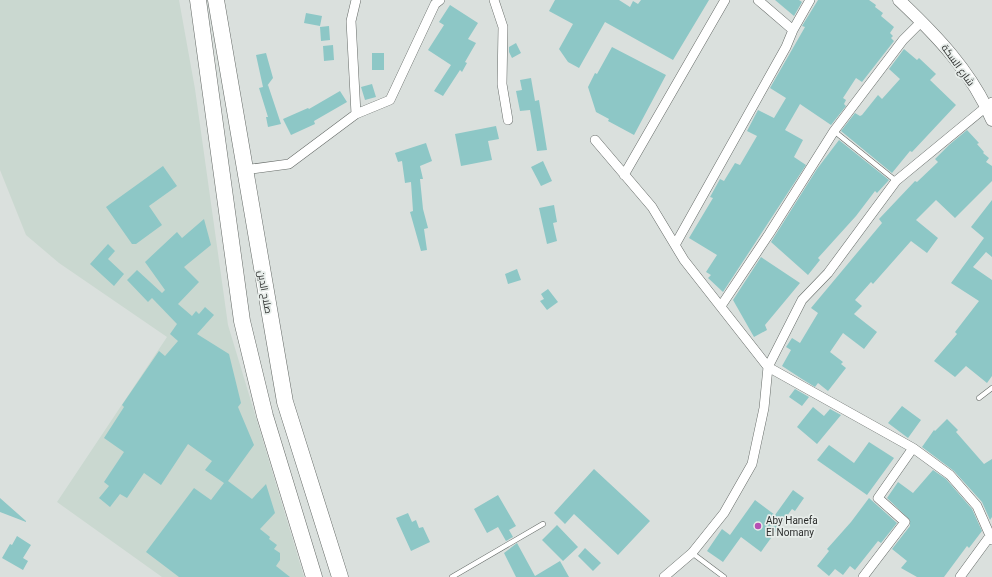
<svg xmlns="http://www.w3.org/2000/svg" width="992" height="577" viewBox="0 0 992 577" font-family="Roboto,Cairo,sans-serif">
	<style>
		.built { fill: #cad8d0 }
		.building { fill: #8dc7c6 }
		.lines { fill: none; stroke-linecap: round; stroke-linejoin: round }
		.service-casing { stroke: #666b68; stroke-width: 5.5 }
		.minor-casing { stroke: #666b68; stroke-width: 10 }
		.tertiary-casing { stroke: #666b68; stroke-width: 13 }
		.trunk-casing { stroke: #666b68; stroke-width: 17 }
		.service { stroke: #fff; stroke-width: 4.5 }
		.minor { stroke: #fff; stroke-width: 9 }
		.tertiary { stroke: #fff; stroke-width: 12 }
		.trunk { stroke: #fff; stroke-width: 16 }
		.poi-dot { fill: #b54fb4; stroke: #e7edea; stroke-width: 1.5 }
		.labels { text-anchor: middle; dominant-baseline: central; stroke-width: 3.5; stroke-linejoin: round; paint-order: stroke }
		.street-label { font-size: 10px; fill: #2b2d2c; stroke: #e7edea }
		.poi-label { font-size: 10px; fill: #2b2d2c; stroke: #e7edea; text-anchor: start }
	</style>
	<rect width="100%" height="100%" fill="#dae0dd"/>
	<path class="built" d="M0 0H179L195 89 228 325 304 577H162L57 502 167 337 59 263 26 235 0 170Z"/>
	<path class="building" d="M555 0H619L630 7 633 1 638 4 641 0H709L673 60 605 22 579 68 568 62 559 49 573 24 549 11Z
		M775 0H799L802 2 794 16Z
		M818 0H869L876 5 875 7 883 13 881 16 894 27 890 33 893 36 891 38 894 41 862 82 856 78 843 98 846 100 844 104 846 106 831 125 800 104 785 130 803 140 794 157 806 165 723 292 708 278 711 275 706 272 717 255 689 238 713 198 710 197 720 179 724 181 735 163 740 165 757 136 747 131 758 110 774 118 786 98 770 88 805 27 802 26Z
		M450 5 478 23 468 39 476 43 465 62 467 63 462 72 460 70 443 96 434 91 451 65 428 50 444 25 439 22Z
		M306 13 322 16 320 26 304 23Z
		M329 26 330 40 321 41 320 27Z
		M516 43 521 53 512 58 509 52V47Z
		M333 45 334 60 324 61 323 46Z
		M612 47 666 75 634 135 608 121 609 119 596 112 588 87 595 73 597 74Z
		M904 49 917 60 919 58 936 74 930 80 956 105 912 152 910 151 892 173 841 131 855 113 860 116 862 115 878 95 882 99 900 79 889 69Z
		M266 53 273 78 267 86 268 85 281 124 268 127 266 117H268L259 88 263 87 256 55Z
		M372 53H384V70H372Z
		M531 78 535 101 539 100 547 150 537 151 530 110 520 111 516 91 522 90 520 80Z
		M372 84 376 97 365 100 361 87Z
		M340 91 347 102 314 121 315 124 291 135 283 119 308 108 309 109Z
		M496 126 499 139 488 141 492 160 461 166 455 134Z
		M967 130 979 143 977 144 984 152 983 153 989 158 986 162 992 166V181L955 218 936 200 916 220 938 238 927 253 911 241 873 284 871 282 855 300 862 306 854 314 877 332 864 349 843 333 830 352 843 362 841 364 846 368 828 391 818 383 815 387 802 379 782 366 791 350 786 347 792 338 800 343 818 313 811 308 882 223 879 219 915 181 917 182 938 162 935 159 949 145Z
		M839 140 889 180 877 193 875 191 856 216 818 258 820 260 808 275 771 242 817 169Z
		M426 143 432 161 420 166 423 179H420L423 209 428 228 424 229 427 250 421 251 410 212 413 211 411 182 405 183 402 161 398 162 395 153Z
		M543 161 552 181 541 186 531 167Z
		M163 166 177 186 149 206 162 225 136 244H132L106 207Z
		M992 200V257L986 252 973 267 992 280V376L987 383 966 366 955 377 934 361 957 334 955 332 979 301 951 283 984 238 971 227Z
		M554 205 557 222 553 223 557 241 547 244 539 208Z
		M204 219 211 245 184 267 199 282 178 304 192 316 196 311 199 314 205 307 214 315 197 334 229 354 241 403 238 407 254 445 228 481 252 499 266 484 275 513 260 529 270 537 269 539 277 545 274 549 280 553V560L276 566 290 577H179L146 552 194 488 211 500 224 483 205 470 212 461 188 444 161 485 144 473 127 498 120 494 110 507 99 498 109 486 104 482 124 452 104 438 124 407 122 405 159 351 165 356 178 341 170 334 177 324 152 298 148 302 127 280 137 270 162 293 165 290 145 262 177 232 182 238Z
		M108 244 115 251 108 259 124 274 114 286 90 264Z
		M761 257 800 283 765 325 767 330 754 337 733 300Z
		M517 269 521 280 508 284 505 274Z
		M548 289 558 302 547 310 540 301 544 299 541 294Z
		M795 389 809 397 802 406 789 397Z
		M902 406 921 420 908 438 888 423Z
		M813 407 824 416 830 409 841 415 817 444 797 427Z
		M947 419 958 430 956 432 984 464 992 459V517L990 520 982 502 954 471 922 447 934 430 935 431Z
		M869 442 894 458 867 495 817 460 829 445 854 463Z
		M594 469 650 521 618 555 574 514 565 524 554 513Z
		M933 470 946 479 972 509 982 531 969 548 967 546 944 577H917L901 568 907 561 892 549 910 526V520L887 498 898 482 913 493Z
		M793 490 804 498 795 511 792 509 761 552 741 537 723 562 707 551 722 529 730 535 755 500 775 515Z
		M498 495 516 526 509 530 513 537 506 541 498 527 487 533 474 509Z
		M0 498 26 521V522L0 512Z
		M869 498 897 523 881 543 878 541 855 570 850 566 843 575 835 569 829 576 817 566 829 551 827 549 851 522Z
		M408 513 412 522 416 520 419 528 423 527 430 542 411 551 396 518Z
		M557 525 578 547 563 561 542 540Z
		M17 536 31 545 23 558 28 561 23 570 2 558 10 544 12 545Z
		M517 543 535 576 560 561 569 577H516L504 553Z
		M585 548 601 563 593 571 578 556Z"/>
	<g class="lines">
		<g class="service-casing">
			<path id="service" d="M834 131 896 181
				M979 398 992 388
				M692 553 724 577
				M452 577 543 524"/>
		</g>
		<g class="minor-casing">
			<path id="minor" d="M494 0 503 27 502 84 508 120
				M758 0 793 30
				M356 114 351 21 356 0
				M595 140 652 207 684 260 768 367 913 448 950 475 977 506 992 540
				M244 170 289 164 356 114 390 100 435 4 440 0
				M624 175 725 0
				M675 245 786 47 793 30 810 0
				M721 306 769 234 834 131 903 40 921 22
				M664 577 692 553 724 513 752 464 764 408 768 367 802 300 828 273 896 181 992 102
				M863 577 905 522 878 498 913 448
				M960 577 990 536"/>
		</g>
		<g class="tertiary-casing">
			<path id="tertiary" d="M899 0C936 35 972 72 992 120"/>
		</g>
		<g class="trunk-casing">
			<path id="trunk" d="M198 0 242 321 265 416 314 577
				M216 0 285 402 340 577"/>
		</g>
		<use href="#service" class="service"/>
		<use href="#minor" class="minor"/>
		<use href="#tertiary" class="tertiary"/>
		<use href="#trunk" class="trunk"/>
	</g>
	<circle class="poi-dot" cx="758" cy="526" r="4"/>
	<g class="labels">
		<g class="street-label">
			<text transform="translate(958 65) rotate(54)">شارع السكة</text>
			<text transform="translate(265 292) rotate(80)">صلاح الدين</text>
		</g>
		<g class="poi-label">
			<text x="766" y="520">Aby Hanefa<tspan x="766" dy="12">El Nomany</tspan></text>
		</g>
	</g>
</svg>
